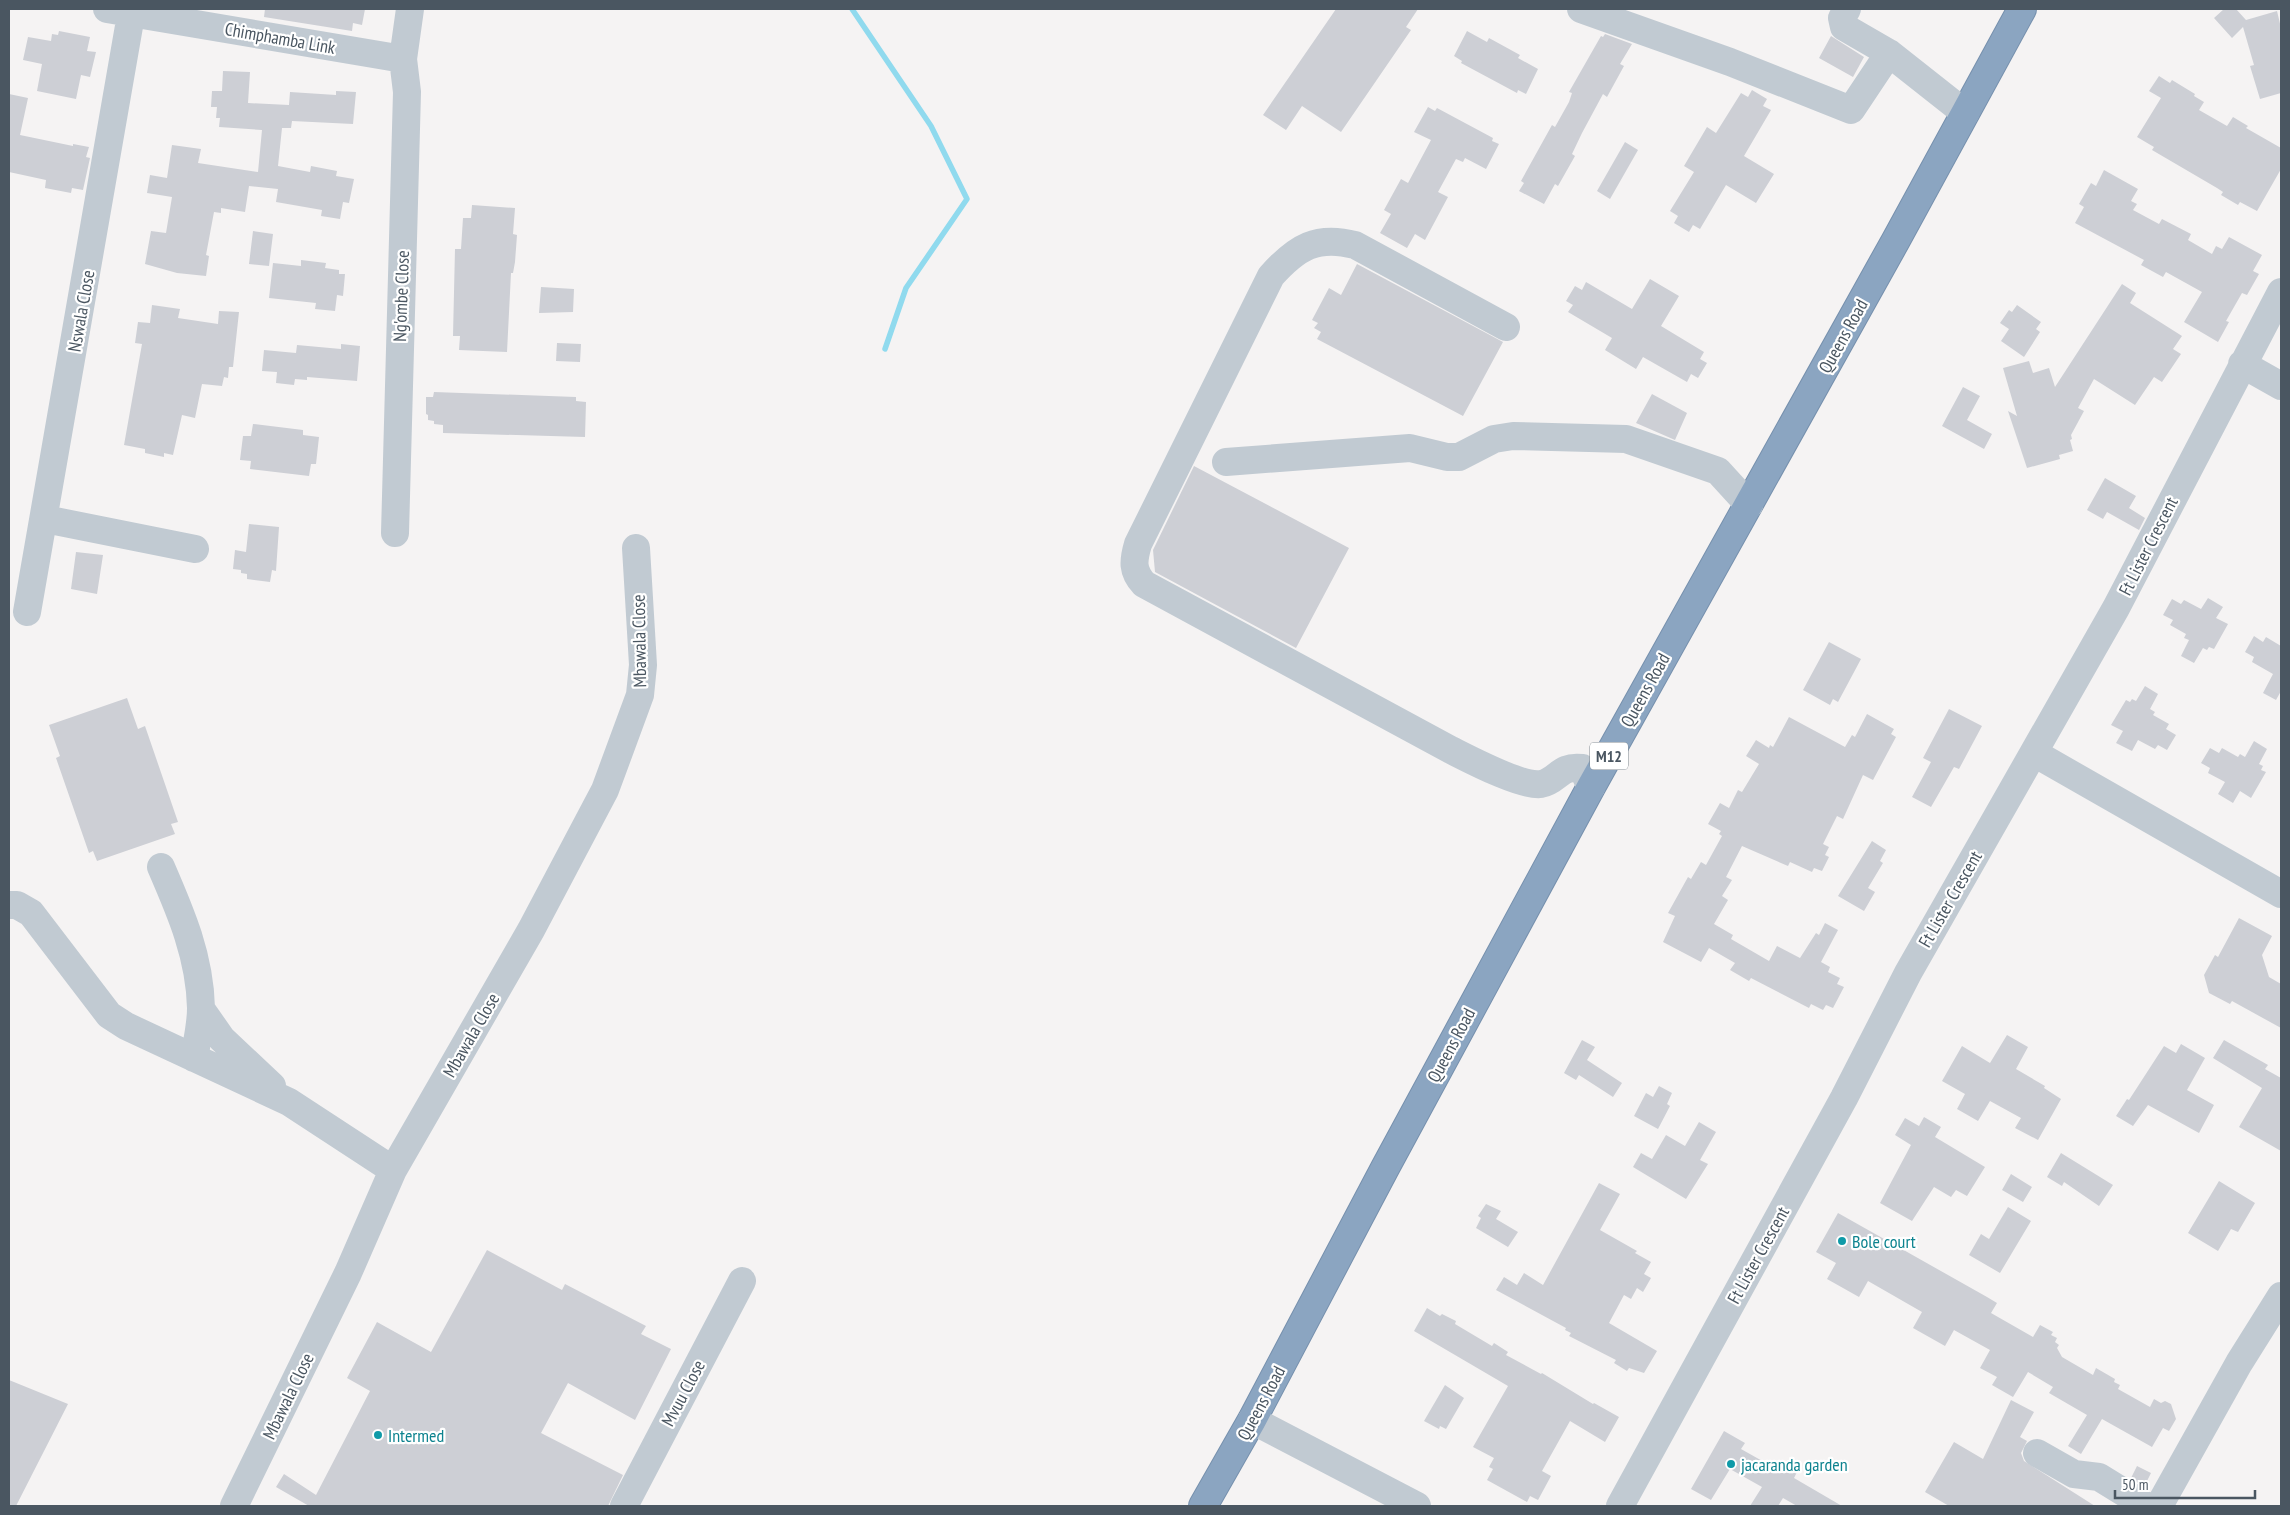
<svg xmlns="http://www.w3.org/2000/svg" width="2290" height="1515" viewBox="0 0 2290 1515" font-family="'PT Sans Narrow',sans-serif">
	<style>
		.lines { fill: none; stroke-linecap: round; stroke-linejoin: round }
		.stream { stroke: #90daee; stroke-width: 5.5 }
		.building { fill: #cdcfd5 }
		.highway-casing { stroke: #7690ad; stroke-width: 30 }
		.minor { stroke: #c1cad2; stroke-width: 28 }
		.highway { stroke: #8ba5c1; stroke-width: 28 }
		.culture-dot { fill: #0f9aa8; stroke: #fff; stroke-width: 2 }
		.labels { text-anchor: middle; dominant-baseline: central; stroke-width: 4.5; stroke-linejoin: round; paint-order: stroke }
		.shield { fill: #fff; stroke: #808990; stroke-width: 1 }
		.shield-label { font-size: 16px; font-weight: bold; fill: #4a5661 }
		.street-label { font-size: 18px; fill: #4a5661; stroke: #fff }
		.culture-label { font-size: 18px; fill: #0d838f; stroke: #fff; text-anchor: start }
	</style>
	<rect width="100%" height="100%" fill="#f5f3f3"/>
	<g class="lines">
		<path class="stream" d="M852 9 931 126 967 199 906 288 885 349"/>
	</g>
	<path class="building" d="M265 9H365L362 25 353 23 352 31 264 17Z
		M1336 9H1418L1406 27 1411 30 1341 132 1302 106 1286 130 1263 115Z
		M2224 9H2236L2246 20 2277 11 2281 28V93L2260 99 2250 66 2254 65 2243 27 2232 38 2214 18Z
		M59 31 90 37 87 51 96 52 90 77 81 75 76 99 37 91 42 64 23 60 28 37 51 41 52 34 58 35Z
		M1467 31 1487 42 1489 38 1520 55 1518 58 1538 69 1526 94 1518 90 1517 93 1461 63 1462 61 1454 56Z
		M1605 34 1632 44 1620 64 1624 66 1607 97 1603 94 1582 133 1572 154 1575 156 1558 186 1555 184 1544 204 1519 191 1524 183 1521 181 1552 125 1555 127 1569 102 1572 93 1569 92 1601 36 1603 37Z
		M1831 36 1864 57 1853 77 1819 58Z
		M223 71 250 72 248 103 289 105 290 92 336 95V91L356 92 353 124 292 121 291 128H282L278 166 310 172 311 166 337 171 336 176 354 179 349 203 343 202 340 219 321 216 322 210 276 202 278 189 249 186 245 212 221 208V213L214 212 206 255 209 256 206 276 177 273 145 264 151 231 166 233 172 197 147 193 150 175 167 178 172 145 201 149 198 163 258 172 262 130 219 127 220 118H216L217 107H211L212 91H222Z
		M2159 76 2170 83 2172 80 2195 94 2194 96 2204 102 2199 110 2227 126 2233 117 2248 126 2246 128 2281 148V169L2257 211 2240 202 2238 205 2221 195 2223 192 2217 188 2152 150 2154 147 2137 137 2161 98 2149 91Z
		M1752 90 1767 99 1763 106 1771 110 1744 156 1774 174 1756 203 1726 185 1700 229 1693 225 1689 232 1674 223 1678 216 1670 211 1694 172 1684 166 1707 127 1716 133 1741 93 1748 97Z
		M9 94 28 98 20 135 73 146V144L89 147 86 157 90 158 83 190 72 188 71 193 45 188 46 180 9 172Z
		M1428 107 1435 111 1437 108 1493 138 1492 141 1499 144 1486 169 1465 158 1463 162 1456 159 1438 192 1448 197 1425 240 1415 234 1407 248 1380 233 1391 214 1384 210 1401 179 1408 183 1431 140 1414 132Z
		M1625 142 1638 150 1610 199 1597 191Z
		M2104 170 2138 189 2131 201 2137 204 2133 210 2159 224 2162 219 2191 234 2188 240 2212 254 2216 246 2222 249 2229 237 2262 255 2253 271 2259 274 2247 295 2242 293 2226 321 2229 322 2218 342 2184 322 2202 292 2166 272 2163 277 2141 265 2144 260 2075 223 2084 207 2079 204 2091 183 2096 186Z
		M472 205 515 208 513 234 517 235 515 262 513 273H511L507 352 459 350 460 336H453L455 249H461L463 218H471Z
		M253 231 273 234 269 266 249 264Z
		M301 260 326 263 325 268 339 270V274H345L343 296 337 295 335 311 315 309 316 303 269 298 273 263 301 266Z
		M1357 264 1503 342 1463 416 1317 339 1321 332 1314 328 1318 323 1312 320 1329 288 1341 295Z
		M1650 279 1679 296 1661 326 1704 352 1700 359 1707 363 1698 378 1691 374 1687 382 1643 357 1636 369 1605 350 1612 338 1568 312 1573 305 1566 301 1575 286 1582 290 1586 282 1632 309Z
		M2122 284 2136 293 2130 303 2182 336 2173 349 2181 354 2162 382 2154 377 2135 405 2094 379 2078 408 2084 411 2071 435 2072 439 2070 440 2073 451 2059 455 2060 459 2027 468 2008 411 2017 416 2003 368 2029 361 2033 373 2049 368 2055 387Z
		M541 287 574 289 573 312 539 313Z
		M152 305 180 309 178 318 218 324 219 311 239 312 233 367H229L228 378 224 377 222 386 202 384 195 418 182 415 173 455 164 453V457L145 453V449L124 445 142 344 135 343 138 322 150 323Z
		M2017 305 2041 322 2036 329 2040 332 2024 357 2001 341 2009 329 2000 323 2009 310 2012 312Z
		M557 343 581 344 580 362 556 361Z
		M341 344 360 346 357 381 307 377V380L295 379 294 385 276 383 277 372 262 371 264 350 296 353 297 345 341 349Z
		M1963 387 1980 396 1967 420 1992 434 1984 449 1942 426Z
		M434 392 576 397V401L586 402 585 437 443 433V425L434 424V421L428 420V415L426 414V397H433Z
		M1652 394 1687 413 1675 440 1636 423Z
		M253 424 303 430V435L319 437 316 464H311L309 476 250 469 251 461 240 460 243 436H251Z
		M1194 466 1349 548 1296 648 1155 572 1153 550Z
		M2105 478 2136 496 2129 508 2145 518 2139 530 2107 512 2103 519 2087 510Z
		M249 524 279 527 276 571 272 570 270 582 247 579V574L241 573V570L233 569 235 550 246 552Z
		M76 552 103 555 97 594 71 589Z
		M2208 598 2223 607 2216 618 2228 624 2214 649 2209 647 2207 650 2203 648 2194 663 2181 656 2189 640 2184 638 2186 634 2170 625 2173 620 2163 615 2172 599 2181 604 2184 600 2201 609Z
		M2254 636 2263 642 2266 637 2281 646V691L2276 700 2263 693 2273 674 2252 662 2254 657 2245 652Z
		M1829 642 1861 659 1838 702 1833 699 1830 705 1803 690Z
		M2145 686 2158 694 2150 709 2155 712 2153 715 2169 724 2166 729 2176 735 2167 750 2158 745 2155 749 2138 740 2132 751 2116 743 2123 731 2111 725 2126 700 2130 702 2132 699 2136 701Z
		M127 698 138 729 145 726 178 822 171 824 175 834 97 861 93 851 89 853 56 758 60 756 49 725Z
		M1949 709 1982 726 1959 769 1954 767 1931 807 1912 797 1931 762 1923 758Z
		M1867 714 1894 729 1891 734 1896 737 1873 780 1863 775 1843 819 1837 816 1823 844 1829 847 1825 855 1829 857 1822 871 1814 868 1812 872 1790 862 1788 866 1742 846 1726 877 1732 880 1722 896 1728 900 1714 924 1733 935 1731 939 1769 961 1777 946 1800 958 1816 933 1819 935 1825 923 1838 930 1821 962 1830 967 1828 972 1840 978 1837 984 1844 987 1833 1008 1826 1005 1823 1010 1811 1004 1809 1008 1751 978 1749 981 1730 970 1735 963 1709 948 1701 962 1663 942 1675 916 1668 913 1688 877 1691 879 1701 862 1706 865 1722 836 1719 834 1721 831 1708 824 1720 803 1729 808 1738 790 1742 792 1759 764 1746 756 1756 740 1769 748 1770 745 1773 747 1789 717 1845 747 1852 735 1855 737Z
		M2254 741 2267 749 2259 764 2263 766 2261 770 2266 772 2251 798 2240 791 2233 803 2218 794 2225 782 2208 773 2210 768 2201 763 2210 748 2219 753 2222 748 2238 757 2240 754 2245 757Z
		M1872 841 1886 850 1880 861 1883 863 1868 888 1875 892 1864 911 1838 896Z
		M2239 918 2272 936 2262 955 2269 977 2281 984V1028L2232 1001 2230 1004 2209 993 2204 975 2215 955 2218 957Z
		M2007 1035 2028 1047 2016 1069 2045 1086 2044 1088 2061 1099 2038 1140 2015 1128 2021 1118 1990 1101 1978 1121 1957 1109 1965 1094 1942 1081 1962 1046 1990 1063Z
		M1582 1040 1595 1047 1587 1060 1622 1083 1613 1097 1579 1075 1576 1080 1564 1073Z
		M2224 1040 2268 1065 2265 1069 2281 1078V1151L2239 1127 2262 1088 2213 1058Z
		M2181 1044 2205 1058 2187 1090 2214 1105 2199 1133 2148 1105 2133 1126 2116 1116 2127 1099 2129 1100 2164 1046 2176 1053Z
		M1659 1086 1672 1093 1667 1104 1670 1106 1658 1129 1634 1116 1646 1093 1653 1097Z
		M1924 1117 1941 1127 1935 1137 1985 1167 1967 1196 1956 1190 1951 1197 1934 1187 1912 1221 1880 1203 1911 1145 1895 1135 1905 1118 1919 1126Z
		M1699 1122 1716 1132 1700 1160 1708 1164 1686 1199 1633 1167 1641 1153 1652 1159 1666 1135 1685 1146Z
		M2061 1153 2113 1185 2099 1206 2064 1182 2062 1186 2047 1177Z
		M2011 1174 2032 1187 2023 1202 2002 1190Z
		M2219 1181 2255 1203 2238 1232 2231 1229 2218 1251 2188 1233Z
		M1599 1183 1620 1194 1600 1230 1637 1251 1635 1253 1651 1262 1644 1274 1651 1278 1643 1292 1637 1288 1631 1299 1624 1295 1609 1323 1657 1351 1644 1373 1629 1368 1627 1371 1614 1363 1616 1360 1569 1336 1571 1333 1565 1330 1566 1328 1496 1290 1504 1277 1517 1285 1524 1273 1543 1285Z
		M1486 1204 1501 1211 1496 1219 1518 1232 1508 1247 1476 1228 1481 1218 1478 1216Z
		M2008 1207 2031 1221 2000 1273 1969 1255 1981 1234 1989 1239Z
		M1838 1213 1987 1297 1997 1303 1991 1313 2033 1337 2040 1325 2053 1332 2051 1335 2057 1338 2055 1342 2059 1345 2057 1348 2062 1357 2093 1375 2096 1368 2115 1379 2114 1382 2120 1385 2118 1389 2150 1407 2154 1399 2161 1403 2165 1401 2171 1404 2176 1419 2169 1431 2163 1428 2152 1447 2102 1419 2081 1454 2068 1446 2087 1415 2049 1393 2053 1387 2028 1372 2013 1397 1992 1385 1997 1377 1980 1368 1990 1350 1954 1330 1945 1346 1913 1328 1922 1312 1868 1281 1859 1297 1827 1279 1836 1263 1816 1252Z
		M487 1250 562 1290 565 1284 646 1326 641 1334 671 1349 635 1420 568 1383 541 1433 623 1475 608 1506H309L276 1487 284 1474 316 1495 370 1391 347 1378 377 1322 431 1352Z
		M1427 1308 1440 1316 1442 1314 1456 1321 1455 1324 1492 1346 1494 1343 1508 1352 1506 1355 1541 1374 1542 1373 1593 1404 1594 1403 1619 1417 1605 1442 1570 1421 1542 1471 1551 1476 1538 1500 1530 1496 1527 1502 1487 1480 1493 1469 1489 1467 1494 1458 1473 1447 1508 1386 1414 1331Z
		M9 1380 68 1404 16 1506H9Z
		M1445 1385 1464 1398 1446 1429 1440 1426 1439 1429 1424 1421Z
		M2011 1400 2034 1412 2020 1437 2027 1441 2021 1453 2024 1461 2095 1506H1949L1925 1492 1954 1442 1983 1459Z
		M1724 1431 1745 1443 1741 1449 1773 1467 1777 1460 1797 1472 1794 1478 1842 1506H1797L1783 1498 1778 1506H1750L1762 1487 1730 1469 1711 1500 1691 1489Z
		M2137 1466 2151 1473 2144 1487 2131 1478Z"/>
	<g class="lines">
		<g class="highway-casing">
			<path id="highway" d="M1203 1506 1252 1420 1385 1168 1591 787 1896 240 2022 9"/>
		</g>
		<path class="minor" d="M107 9 403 59 410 9
			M1581 9 1730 62 1851 110 1889 53
			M1847 9 1842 18 1844 27 1889 53 1965 113
			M1506 327 1355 245C1317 235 1297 247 1271 276L1138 544C1133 561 1132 571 1144 584L1451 750C1469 759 1522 787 1541 784 1558 781 1559 765 1582 768L1591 787
			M2242 364 2281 386
			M1226 462 1410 448 1447 457H1459L1494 439 1513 436 1626 439 1718 471 1749 505
			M45 519 195 549
			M395 533 407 92 403 59
			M27 612 132 9
			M2034 753 2281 894
			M161 867C181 913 200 957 201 1008 201 1025 197 1042 194 1058
			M9 905H17L31 913 109 1015 126 1026 289 1102 393 1170
			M201 1009 222 1039 272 1086
			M1252 1420 1417 1506
			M2037 1453 2074 1474 2099 1477 2146 1506
			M234 1506 348 1273 393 1170 531 930 605 790 640 695 643 665 636 548
			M624 1506 742 1281
			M1620 1506 1844 1098 1908 973 2116 608 2281 292
			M2159 1506 2239 1363 2281 1296"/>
		<use href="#highway" class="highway"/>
	</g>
	<g class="culture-dot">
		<circle cx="1842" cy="1241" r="5"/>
		<circle cx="378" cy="1435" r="5"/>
		<circle cx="1731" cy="1464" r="5"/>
	</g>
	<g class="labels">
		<rect class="shield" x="1590" y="742.5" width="38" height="27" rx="4"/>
		<g class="shield-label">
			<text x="1609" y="756">M12</text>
		</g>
		<g class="street-label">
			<text transform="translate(280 38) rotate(10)">Chimphamba Link</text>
			<text transform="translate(401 296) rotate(-88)">Ng'ombe Close</text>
			<text transform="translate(81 311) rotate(-80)">Nswala Close</text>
			<text transform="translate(1843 336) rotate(-61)">Queens Road</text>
			<text transform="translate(2148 546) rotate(-63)">Ft Lister Crescent</text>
			<text transform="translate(639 641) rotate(-91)">Mbawala Close</text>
			<text transform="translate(1645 690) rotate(-61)">Queens Road</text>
			<text transform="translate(1950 899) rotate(-60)">Ft Lister Crescent</text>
			<text transform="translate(471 1035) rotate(-60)">Mbawala Close</text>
			<text transform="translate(1451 1045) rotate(-62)">Queens Road</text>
			<text transform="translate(1758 1255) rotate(-61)">Ft Lister Crescent</text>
			<text transform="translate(683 1393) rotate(-62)">Mvuu Close</text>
			<text transform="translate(288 1396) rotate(-64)">Mbawala Close</text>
			<text transform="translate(1261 1403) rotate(-62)">Queens Road</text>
		</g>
		<g class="culture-label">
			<text x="1852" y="1241">Bole court</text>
			<text x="388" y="1435">Intermed</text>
			<text x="1741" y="1464">jacaranda garden</text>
		</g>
	</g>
	<rect width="2290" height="1515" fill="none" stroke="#4a5661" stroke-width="20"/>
	<path d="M2115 1490v8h140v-8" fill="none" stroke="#4a5661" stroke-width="2.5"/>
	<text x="2122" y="1490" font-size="15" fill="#4a5661" stroke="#ffffff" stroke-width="4" paint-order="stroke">50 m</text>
</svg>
